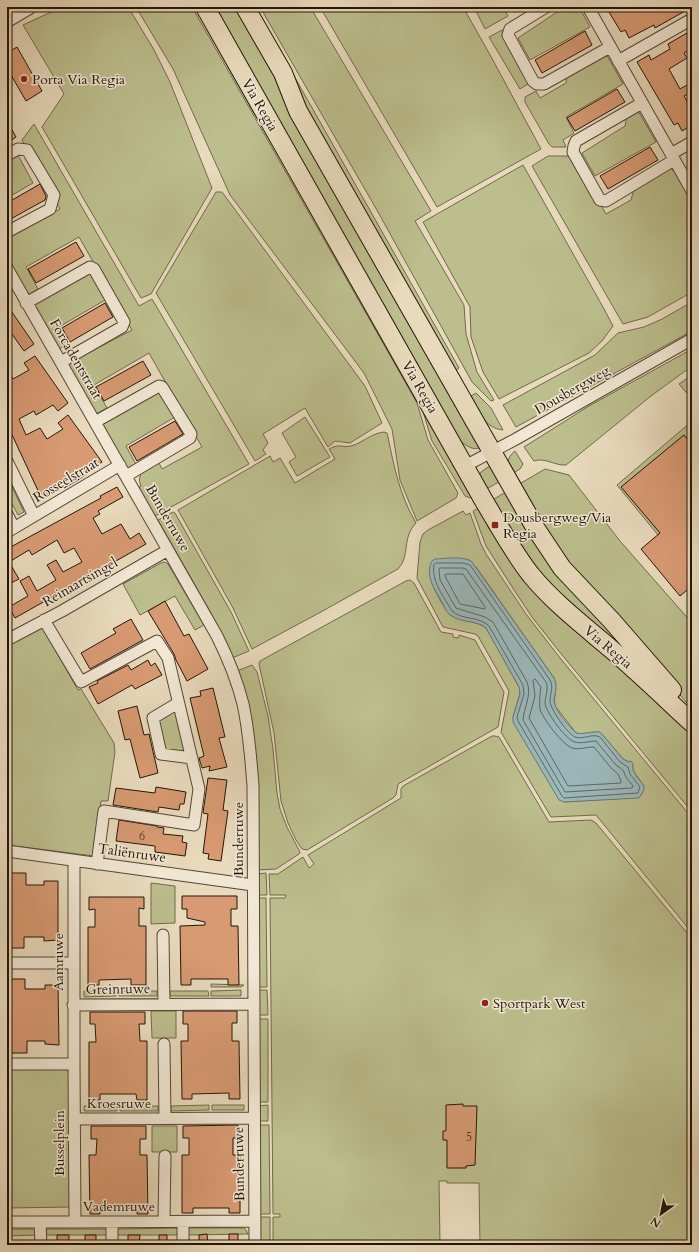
<svg xmlns="http://www.w3.org/2000/svg" width="699" height="1252" viewBox="0 0 699 1252" font-family="Cardo,serif">
	<style>
		.green { fill: #bcbe8d; stroke: #706a4a; fill-rule: evenodd }
		.water { fill: #9bb8bb; stroke: #6b7773 }
		.lines { fill: none; stroke-linecap: round; stroke-linejoin: round }
		.shore { stroke: #5f6661; stroke-width: 1 }
		.building { fill: #d89a73; stroke: #231507 }
		.minor-casing { stroke: #544634; stroke-width: 13 }
		.tertiary-casing { stroke: #544634; stroke-width: 16 }
		.primary-casing { stroke: #231507; stroke-width: 20 }
		.minor { stroke: #f1e7d4; stroke-width: 11 }
		.tertiary { stroke: #f1e7d4; stroke-width: 14 }
		.primary { stroke: #e9dabd; stroke-width: 18 }
		.poi-dot { fill: #8f2418; stroke: #f1e7d4; stroke-width: 1.5 }
		.labels { text-anchor: middle; dominant-baseline: central; stroke-width: 3; stroke-linejoin: round; paint-order: stroke }
		.number-label { font-size: 12px; fill: #503622 }
		.poi-label { font-size: 14px; fill: #231507; stroke: #f1e7d4; text-anchor: start }
		.street-label { font-size: 14px; fill: #231507; stroke: #f1e7d4 }
	</style>
	<rect width="100%" height="100%" fill="#e9dabd"/>
	<filter id="stains"><feTurbulence type="fractalNoise" baseFrequency=".005" numOctaves="4"/><feColorMatrix values="0 0 0 0 .2 0 0 0 0 .09 0 0 0 0 .02 0 0 0 .5 -.17"/></filter>
	<radialGradient id="worn" r=".72"><stop offset=".6" stop-color="#630" stop-opacity="0"/><stop offset="1" stop-color="#630" stop-opacity=".3"/></radialGradient>
	<path class="green" d="M62 7H128L153 48 170 82 212 188 151 294 141 298 42 127 64 94 23 25Z
		M136 7H192L417 403 428 440 458 493 456 498 417 521 400 480 392 429 364 373 230 195 173 69Z
		M196 7H201L477 494 470 498 465 496 432 441 420 402Z
		M208 7H236L482 446C474 453 464 444 458 439Z
		M260 7H306L312 10 431 211 415 221 464 305 466 334 477 372 494 400 491 401 472 382 378 212Z
		M331 7H463L489 53 541 149 437 207 323 12Z
		M474 7H503L508 16 485 29Z
		M560 7H579L590 27 530 60 518 38 560 10Z
		M502 30 531 82 520 89 489 37Z
		M605 52 623 84 566 117 574 133 563 140 566 147H552L549 144 525 102V97L536 91 540 98 566 83 567 73Z
		M293 74 459 368 456 370 307 110Z
		M637 109 656 142 595 176 582 153 625 126 627 115Z
		M34 124 139 306 152 299 249 464 155 516 139 487 141 486C135 472 148 469 159 463L162 469 202 447 149 353 94 385 107 408 96 414 67 364 132 330 79 237 26 267 38 289 28 295 7 257V239L60 209 22 140Z
		M18 155 33 183 7 198V161Z
		M548 156H572L606 214 631 200 634 189 671 168 673 171 676 170 692 203V292L648 317 623 324 532 166Z
		M523 165 603 307 613 326 602 341 589 353 499 399 483 372 471 337 470 307 423 222Z
		M216 192H222L365 386 382 423 350 443 335 441 328 447 305 408 263 434 268 443 263 450 266 454 255 461 156 293Z
		M91 271 107 299 59 327 68 344 59 349 33 304Z
		M692 302V331L516 427 503 405 595 355 618 333 644 327 662 319Z
		M692 349V366L651 396 566 465C555 466 545 457 534 461L524 447 589 406Z
		M692 375V397L691 398 679 384Z
		M159 389 175 417 126 446 137 466 128 471 100 423Z
		M476 393 491 408 503 430C484 428 479 411 471 396Z
		M305 417 330 457 297 476 289 462 296 457 282 433Z
		M691 422 692 424 687 429 692 436V445L684 435 622 487 660 533 658 535 617 485Z
		M384 432 387 433 388 437C394 467 400 496 416 523 401 539 411 555 398 569L319 613 252 649 233 608 178 510 270 456 273 462 280 458 295 483 335 459 329 449C340 443 342 448 351 446 363 443 369 434 384 432Z
		M515 451 523 464 520 469 510 475C507 465 506 458 515 451Z
		M488 467H492L504 479 483 491 479 476 481 472Z
		M545 469 569 475 620 541 692 623V709L575 571 516 486Z
		M7 476 24 512 18 515 7 494Z
		M511 489 668 691 549 590 489 502Z
		M481 507 488 520 486 522 489 529 495 526 509 549 692 729V812L558 650 532 617 514 590 486 546 473 511Z
		M463 511 466 515 470 513 481 544 486 554 526 614 560 658 692 818V933L596 815 551 817 501 732 509 691 478 636 475 634 443 627 417 578 420 542 423 534 428 530ZM464 559 469 560 476 567 554 678C558 688 553 696 555 706L576 733 580 734 595 732 601 733 623 759 629 762 632 765 634 772 644 786 642 794 638 797 564 802 513 717 520 694V689L487 629C477 620 461 622 450 615 442 605 421 571 434 560Z
		M173 512 175 513 231 612 249 651 232 658 211 613 158 520Z
		M165 562 168 564 204 625 195 630 175 596 140 615 123 584 161 563Z
		M410 580 414 583 441 632 453 634V637L458 638 459 635 475 640 504 692 498 727 398 784 396 795 393 798 307 850 302 849 296 840 288 823 281 801 274 733 259 664 260 661 406 581Z
		M42 627 78 690 81 689 114 743 115 752 108 801H101L94 856 7 845V646Z
		M252 665 257 672 268 716 273 749 277 793 280 809 287 827 300 852 299 854 276 869 257 870 237 671Z
		M175 711 176 712 186 753 165 750 159 721Z
		M492 736H495L499 737 549 822 591 820 596 823 692 939V1242L631 1243V1245H480L479 1183H447V1181H439L440 1245H273V1217H280V1214H273L270 898H285L286 895H270L269 874H278L303 857 309 868 314 864 308 855 401 798V789L403 786Z
		M266 873 267 895H257V874Z
		M151 883 175 886V923L151 924Z
		M257 898H266L267 987H258Z
		M211 984 244 985 241 987H211Z
		M241 990V996H211V991Z
		M258 990H267L268 1015H258Z
		M84 991H116V996L84 997Z
		M119 991H157V996H119Z
		M170 991H208L209 996H170Z
		M151 1011H176V1038H152Z
		M258 1019H268V1102H258Z
		M7 1068 65 1069 69 1072 71 1207 7 1208Z
		M209 1105V1110L171 1111V1106Z
		M212 1105H244V1110H212Z
		M268 1105V1121H259L258 1106Z
		M84 1106H117V1111H84Z
		M120 1106H158V1111H120Z
		M258 1125H269L270 1214H259Z
		M152 1126H177V1152H152Z
		M259 1217H270V1245H260Z
		M180 1228 179 1235H116V1229Z
		M187 1228H244L246 1230 248 1234 187 1235Z
		M7 1229H38V1235L7 1236Z
		M45 1229H109V1235H45Z"/>
	<path class="water" d="M435 559C446 559 463 555 472 562L554 678C558 686 555 692 554 700 554 710 569 726 576 733 583 735 592 731 600 732L623 759 628 762 631 761 633 764C631 772 639 779 644 786V790L639 798 564 802 559 800 513 722V717L520 694 519 687 486 628C477 620 462 623 452 616 447 614 445 608 443 604 436 591 424 576 432 561Z"/>
	<g class="lines">
		<path class="shore" d="M436 563H463L470 565 550 680C554 688 550 693 550 701 550 709 568 734 575 737 583 740 592 733 600 737L620 762 628 767 630 774 640 787 638 793 564 798 562 796 518 721 517 717 524 694 523 685 489 626C479 616 461 620 452 611 444 597 431 581 434 565Z
			M440 568H463L466 569 546 682C549 689 545 696 545 704 547 713 565 739 575 742 582 744 589 741 596 741L616 765 623 770 626 777 633 786 632 788 565 792 523 720C524 707 532 695 527 682L493 622 485 617 456 608 440 580 439 570Z
			M447 574H463L485 607V609L460 604 446 578 445 575Z
			M535 679 541 687C540 694 539 701 540 709 543 719 562 744 572 748 579 750 586 747 594 747L612 769 618 774 621 781V783L568 786 529 718 535 696 533 681Z"/>
	</g>
	<path class="building" d="M606 7H692L655 28 654 25 629 38 625 30 621 32Z
		M692 30V48L684 53 687 58 669 69 680 89 692 82V92L684 96 692 110V125L682 131 678 123 674 125 637 62 649 55 651 60 670 49 668 44Z
		M585 31 592 45 542 73 535 60Z
		M17 47 42 91 26 101 7 68V53Z
		M617 89 625 102 575 131 567 118Z
		M7 121 16 137 7 143Z
		M650 147 658 160 608 189 600 176Z
		M40 184 46 196 45 200 7 221V203Z
		M76 242 84 256 36 283 28 269Z
		M105 303 113 317 70 342 62 328Z
		M7 305 34 344 24 351 7 327Z
		M35 356 68 403 58 411 53 405 36 415 34 411 19 419 26 435 40 428 47 439 63 429 58 423 68 415 102 462 81 478 64 488V487L41 497 7 424V368L13 379 29 370 24 363Z
		M143 361 151 375 104 401 96 387Z
		M175 421 183 434 137 461 129 447Z
		M684 435 692 445V586L680 596 641 549 660 533 621 487Z
		M117 487 123 497 98 511 100 514 93 518 102 534 121 524 130 539 139 533 146 544 15 618 9 607 28 596 20 581 29 576 37 591 56 580 47 565 56 560 63 572 82 562 74 548 64 553 57 540 32 555 29 550 9 562 19 579 11 583 7 575V549L101 498 100 496Z
		M165 601 184 636 189 634 208 669 187 681 176 660 174 654 148 611Z
		M131 619 143 640 90 669 81 653 116 633 113 629Z
		M148 660 151 666 155 663 162 675 135 689 132 685 98 704 89 687 98 683 97 681 128 665 131 670Z
		M213 688 225 737 219 738 227 767 209 771 210 766 202 768 199 758 204 756 190 698 201 696 200 691Z
		M137 706 144 735 149 734 158 773 140 778 130 739 125 740 118 711Z
		M208 778 227 780 223 810 228 811 221 861 208 859 209 854 203 853 208 814 203 813Z
		M156 787 186 792 184 804H180L179 810 159 807 158 812 113 805 116 788 155 793Z
		M119 820 157 826V827L164 828 163 834 183 836 182 842 187 843 185 856 155 852V846L116 841Z
		M7 873H26V885H44V881H58V940L44 941V937H24V948H7L8 918H10L9 887H7Z
		M182 896H237V909H231V926H238L239 985H228V979H191V985H181L180 926 205 925V922L187 918V909H182Z
		M89 897H144V909L139 908V926H146V985H131V979L99 980V985H88V927H95V909L89 910Z
		M7 979H25V989H45V985H58L59 1045 45 1044V1041H27V1053H7V1009H8V993H7Z
		M183 1011H237V1023H232V1041H239L240 1099H229V1093L192 1094V1099H182L181 1041H188V1024H183Z
		M90 1012H145V1024H139L140 1041H147V1100H137L136 1094H100V1100H89V1042H96L95 1024H90Z
		M463 1104V1106H477L475 1165 466 1166V1168H447V1140H443V1131H446V1105Z
		M238 1125V1138H233V1155H240V1213H229V1208H193V1213H182V1155H189V1138H183V1126Z
		M91 1126H146V1139H140V1155H147L148 1214H137V1209L124 1208H100V1214H90L89 1155H96L97 1139H91Z
		M207 1234 208 1245H199V1235Z
		M229 1234H238V1245H229Z
		M57 1235H69V1245H57Z
		M85 1235H96V1245H85Z
		M128 1235H140L139 1245H128Z
		M159 1235H167V1245H159Z"/>
	<g class="lines">
		<g class="minor-casing">
			<path id="minor" d="M546 7 510 29 508 35 533 81 537 84H544L610 47
				M588 7 692 191
				M618 61 692 19
				M642 103 576 141 574 146 573 152 600 200 606 201 674 160
				M671 154 692 142
				M7 155 18 149 27 150 54 195 50 209 7 232
				M7 268 217 636C228 658 237 680 243 704 249 731 251 759 253 786L255 1245
				M26 303 90 267 94 269 124 322 122 327 61 362
				M95 422 159 386 162 387 191 434 190 438 126 476
				M7 461 34 516
				M465 466 516 439 692 339
				M7 514 14 528
				M7 532 120 465
				M44 620 81 682 157 641 168 658 199 789 194 825 104 811 97 864
				M7 640 62 611 168 550
				M178 703 153 718 161 754 192 758
				M7 851 253 885
				M163 935 164 1004
				M7 963H73
				M73 1005 253 1004
				M164 1044 165 1118
				M7 1064H74L75 1222H7
				M74 1064V860
				M74 1119 254 1118
				M164 1221 165 1156
				M40 1222 41 1245
				M75 1222 255 1221
				M112 1222V1245
				M183 1222V1245"/>
		</g>
		<g class="tertiary-casing">
			<path id="tertiary" d="M7 20 29 7"/>
		</g>
		<g class="primary-casing">
			<path id="primary" d="M205 7 484 501C499 526 513 552 531 575 554 603 584 626 611 649 639 673 665 698 692 723
				M245 7 283 73 298 111 536 529 562 568 612 621 672 690"/>
		</g>
		<use href="#minor" class="minor"/>
		<use href="#tertiary" class="tertiary"/>
		<use href="#primary" class="primary"/>
	</g>
	<g class="poi-dot">
		<circle cx="24" cy="79" r="4"/>
		<rect x="491" y="521" width="8" height="8" rx="2"/>
		<circle cx="485" cy="1003" r="4"/>
	</g>
	<g class="labels">
		<g class="number-label">
			<text x="142" y="836">6</text>
			<text x="469" y="1137">5</text>
		</g>
		<g class="poi-label">
			<text x="32" y="79">Porta Via Regia</text>
			<text x="503" y="517">Dousbergweg/Via<tspan x="503" dy="16">Regia</tspan></text>
			<text x="493" y="1003">Sportpark West</text>
		</g>
		<g class="street-label">
			<text transform="translate(260 105) rotate(60)">Via Regia</text>
			<text transform="translate(76 359) rotate(60)">Forcadentstraat</text>
			<text transform="translate(420 387) rotate(60)">Via Regia</text>
			<text transform="translate(572 390) rotate(-30)">Dousbergweg</text>
			<text transform="translate(66 480) rotate(-31)">Rosseelstraat</text>
			<text transform="translate(168 518) rotate(60)">Bunderruwe</text>
			<text transform="translate(80 582) rotate(-30)">Reinaartsingel</text>
			<text transform="translate(608 647) rotate(40)">Via Regia</text>
			<text transform="translate(238 839) rotate(-90)">Bunderruwe</text>
			<text transform="translate(132 853) rotate(8)">Taliënruwe</text>
			<text transform="translate(58 962) rotate(-90)">Aamruwe</text>
			<text transform="translate(118 989) rotate(-1)">Greinruwe</text>
			<text x="119" y="1103">Kroesruwe</text>
			<text transform="translate(59 1143) rotate(-90)">Busselplein</text>
			<text transform="translate(239 1164) rotate(-91)">Bunderruwe</text>
			<text x="119" y="1206">Vademruwe</text>
		</g>
	</g>
	<rect width="699" height="1252" fill="none" stroke="#e9dabd" stroke-width="24"/>
	<rect x="8" y="8" width="683" height="1236" fill="none" stroke="#231507" stroke-width="2"/>
	<rect x="12" y="12" width="675" height="1228" fill="none" stroke="#231507"/>
	<g transform="translate(661 1214) rotate(213)" stroke="#f1e7d4" stroke-width="3" paint-order="stroke">
	<path d="M0-3L7 15L0 10L-7 15Z" fill="#231507"/>
	<text y="-6" font-size="11" font-weight="bold" text-anchor="middle" fill="#231507">N</text>
	</g>
	<rect width="100%" height="100%" filter="url(#stains)"/>
	<rect width="100%" height="100%" fill="url(#worn)"/>
</svg>
